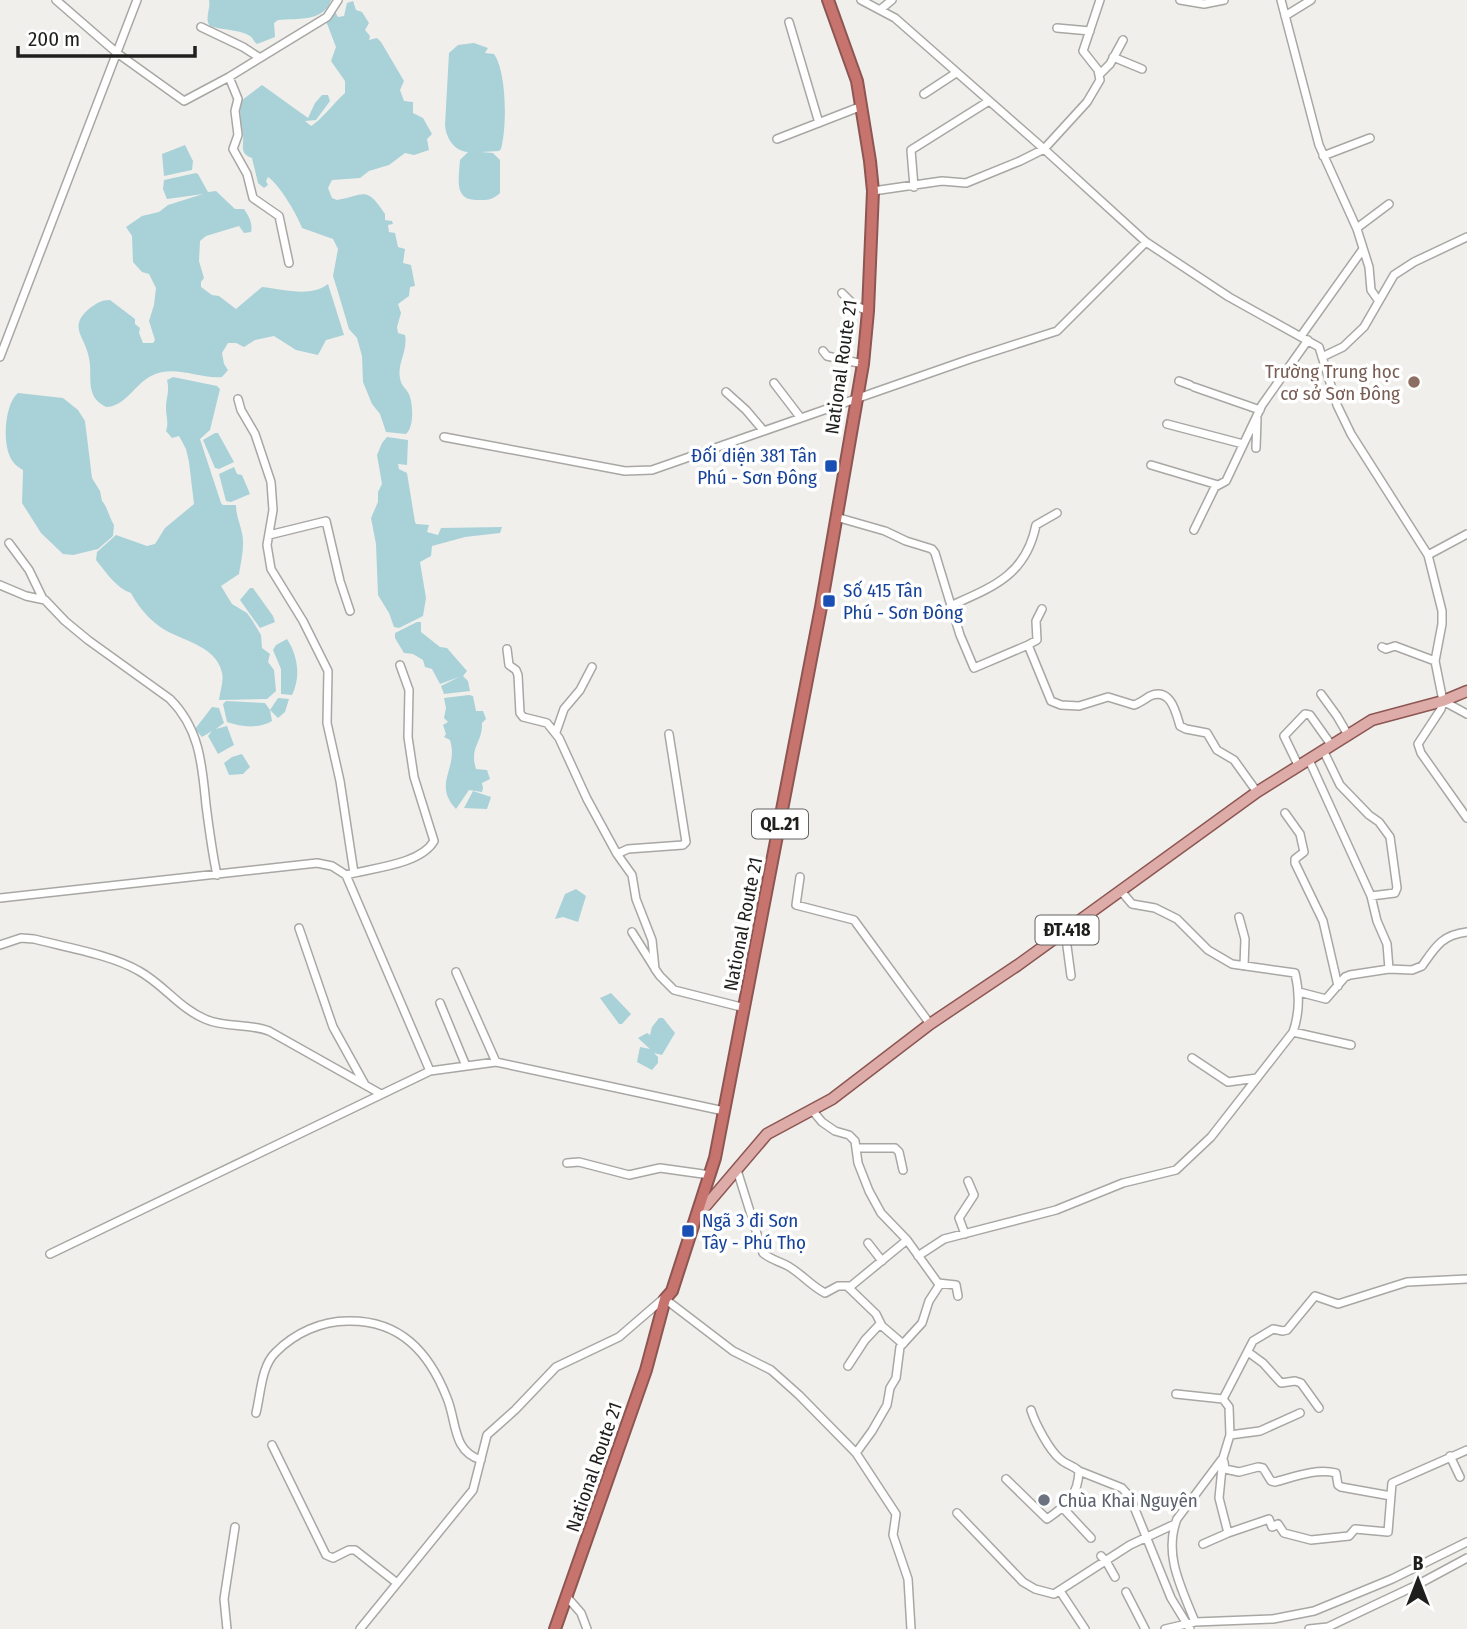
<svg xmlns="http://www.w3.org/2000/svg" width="1467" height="1629" viewBox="0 0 1467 1629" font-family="'Fira Sans Condensed',sans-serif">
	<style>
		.water { fill: #a9d1d8 }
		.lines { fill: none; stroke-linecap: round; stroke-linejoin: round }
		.minor-casing { stroke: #a8a7a4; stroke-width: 10 }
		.major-casing { stroke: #8d5652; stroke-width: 13 }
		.highway-casing { stroke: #8d5652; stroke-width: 14 }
		.minor { stroke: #fff; stroke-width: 7 }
		.major { stroke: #deaca8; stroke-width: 10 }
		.highway { stroke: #c8746e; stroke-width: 10 }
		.education-dot { fill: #8d6e63; stroke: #fff; stroke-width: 2.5 }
		.transit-dot { fill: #1a4fb4; stroke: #fff; stroke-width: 2.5 }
		.worship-dot { fill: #6b7280; stroke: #fff; stroke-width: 2.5 }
		.labels { text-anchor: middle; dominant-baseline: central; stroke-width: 7; stroke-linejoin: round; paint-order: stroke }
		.shield { fill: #fff; stroke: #626261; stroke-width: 2 }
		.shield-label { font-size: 18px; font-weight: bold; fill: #1f1f1d }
		.street-label { font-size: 19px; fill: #1f1f1d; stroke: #fff }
		.education-label { font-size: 19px; fill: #785e54; stroke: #fff; text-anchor: end }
		.transit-label { font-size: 19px; fill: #164399; stroke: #fff; text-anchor: start }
		.worship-label { font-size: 19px; fill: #5b616d; stroke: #fff; text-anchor: start }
	</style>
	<rect width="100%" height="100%" fill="#f0efec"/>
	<path class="water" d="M209 0H331C324 22 298 18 278 20L274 23 275 37 257 44C254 42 253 38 250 36 242 30 222 30 210 26 204 18 211 9 209 0Z
		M353 1 356 10 362 12 369 23 365 30 370 36 369 40 377 38 381 42 404 81 400 90 404 101 413 102V113L423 118 432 134 427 139 429 150 414 155 405 153 389 165 369 171 360 178 332 180 328 188 332 198 337 200C365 195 366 185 385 214V220L392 221 393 224 388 225 389 232 395 233 398 247 405 249 403 263 411 265 415 286 410 287 409 296 398 304 401 313 397 327 398 333 405 335C408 351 397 364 400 378 401 387 408 389 410 397 413 407 414 427 406 434L386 432 380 414 372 404 363 382 362 356 357 338 349 329 338 292 333 276 338 249 333 239 302 228C298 216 279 184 268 177L266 181 268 185 264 188 258 183 252 158C239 154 244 146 243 135 241 123 239 114 241 101L262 85 308 118 315 103 322 95H328L330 101 316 120 305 121 311 126C318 123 336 101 345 93V81L331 61 336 47 326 21 335 12 338 17 344 16 347 3Z
		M474 43 488 48 485 53 494 54C507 73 507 127 501 149L499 151 481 152 493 153 500 160V193C493 200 487 200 478 200 453 201 459 178 460 160L468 152C454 151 446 138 445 125L449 53 458 45Z
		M185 145 193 161 192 170 164 176 162 154Z
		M196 173 198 174 208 192 216 191 235 209H244C249 216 253 224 251 232L244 233 239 226 206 236 200 241 199 261 204 278 201 282V287L212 295 219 296 236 309 262 287C283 289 310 298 328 284L344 335 326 340 318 355 296 350 274 336 255 340 244 347 236 343H228L222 353 224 364 228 370 222 377C198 379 174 364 151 376 135 384 125 407 106 407 84 396 93 377 89 358 85 336 67 327 90 308 97 303 101 300 110 300L135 319V324L140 328 139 333 143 343H153L155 340 149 321 154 305 156 288 149 274 142 272 133 262 132 236 126 227 142 216 159 212 168 205 203 194 167 199 163 189 164 180Z
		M173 377 217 386 220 389 210 430 200 439 221 503 223 505H236C236 516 240 523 242 533 245 546 241 561 239 574L221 586 232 604 247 613 252 620 261 635 262 648 270 654 268 662 274 670 276 691 267 699 219 700C220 691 224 681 222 673 216 644 179 641 159 626 148 618 137 605 131 593 116 588 106 572 96 560L97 552 116 535 147 546 155 544 165 528 194 504 189 462 186 449 179 436 172 438 166 431C169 423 166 416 166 408 166 396 170 393 167 380Z
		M18 393 63 398 78 410 85 421 92 478 100 491 102 501C107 506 109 517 114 525L113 536 98 549 73 555 63 554 41 533 22 503 23 470C21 469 15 465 14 463 1 449 4 404 18 393Z
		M215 433H218L234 462 219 469 215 468 203 440Z
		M387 437 408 440 407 465 398 464 399 469 407 473 415 522 416 524 429 525 427 532 438 535 441 528 502 527 500 533 465 537 432 546 431 556 420 562 426 598 423 616 399 628 394 627 389 613 378 595 376 544 371 518 378 502V492L382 484 377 455 382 443Z
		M234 467 237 474 242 475 250 494 231 502 226 501 219 474Z
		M250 588H253L273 616 275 622 260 628 240 600Z
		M417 622H421V632L440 647 447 648 467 671 463 676 468 681 470 691 444 694 441 686 459 677 440 684 432 669 425 667 423 660 413 654 404 653 395 638V633Z
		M287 639C298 656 301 677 292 695L281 694V669L273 650 276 645Z
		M469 695 473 696 476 711H483L486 719 482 723C483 743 469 746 476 769L487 770 490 779 482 783 483 788 482 792 469 790 456 809C432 783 459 769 450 740L444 737 446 734 443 725 448 722 444 718 446 708 444 698Z
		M278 698 289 699 285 712 278 718 270 710 272 721C258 729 242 727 227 722L223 704 226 701 265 703 270 710Z
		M212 707 219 708 224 723 216 729 227 726 234 745 218 754 208 736 212 731 202 737 195 729Z
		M242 754 250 767 243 774 229 775 224 763 232 757Z
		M473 791 491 797 487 809 464 808Z
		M576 889 586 896 578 922 563 917 555 919 565 894Z
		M611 993 631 1014 622 1024H619L600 998Z
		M659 1018H663L675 1033 662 1055 654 1053 658 1057V1063L652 1070 637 1062 640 1047 650 1049 638 1038 647 1033 650 1035 652 1027Z"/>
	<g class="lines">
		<g class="minor-casing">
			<path id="minor" d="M56 0 117 53 184 101 229 77 327 17 338 0
				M861 0 895 18 1044 149 1146 242 1229 297 1319 347 1337 405 1351 434 1428 555 1442 611V624L1435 661 1443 701 1441 709 1418 744 1421 753 1467 818
				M1180 0 1204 4 1224 0
				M1281 0 1319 145 1357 229 1369 267 1371 290 1378 300
				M881 9 892 0
				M1285 16 1311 0
				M789 22 819 123
				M201 27 243 47 260 58
				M1057 28 1090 31
				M1113 57 1142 69
				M1100 74 1110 64 1123 40
				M229 77 238 99 235 111 238 135 233 149 247 174 253 198 279 216 289 263
				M924 94 956 73
				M777 139 862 106
				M1323 156 1370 138
				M914 187 911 150 989 101
				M873 191 942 181 966 183 1020 161 1044 149 1087 102 1100 80 1098 70 1083 51 1100 0
				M1357 228 1389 204
				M842 293 854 305 868 311
				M1301 336 1363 249
				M823 351 827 356 863 364
				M0 357 137 0
				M1322 357 1343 347 1364 327 1394 275 1414 262 1467 237
				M1179 381 1190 385
				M774 383 800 417
				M1194 387 1260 410
				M726 392 746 410 763 430
				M238 399 241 410 255 434 271 482 273 510 267 545 271 569 303 621 328 671 327 723 340 781 354 873
				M1167 424 1243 444
				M444 437 625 471 652 470 970 359 1057 331 1146 242
				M1256 448 1257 419
				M1151 465 1218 485
				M836 517 885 531 906 541 932 549 935 553 960 635 974 668 1028 645 1051 701 1061 705 1079 706 1108 697 1134 705C1140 703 1145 699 1150 696 1171 687 1176 713 1180 726L1186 729 1207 733 1217 750 1234 760 1257 792
				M1194 530 1215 487 1226 481 1262 405 1308 340
				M269 535 326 521 340 581 350 611
				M9 543 29 570 43 599
				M1428 555 1467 534
				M0 585 26 596 45 600 65 621 88 640 170 699C200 729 202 765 206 805 209 828 212 852 217 875
				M950 606C993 587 1026 575 1036 525L1057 513
				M1028 645 1037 640 1036 621 1042 609
				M1382 647 1386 649 1395 646 1435 661
				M507 649 509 665 516 670 518 675 520 713 523 717 547 723 559 738 587 799 617 854 632 875 636 899 652 940 655 969 660 976 674 990 745 1008
				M400 665 409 690 408 737 414 777 434 841C420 865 371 868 346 875L430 1071 496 1062 724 1111
				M1321 694 1337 716 1348 735
				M1443 701 1467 714
				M556 732 564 709 580 690 592 667
				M1309 760 1371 896 1395 893 1397 888 1390 837 1379 822 1369 815 1340 785 1324 752
				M1299 767 1284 736 1305 714 1310 715 1332 746
				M1285 813 1300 834 1304 852 1295 859V863L1323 921 1338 986
				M617 854 628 849 683 845 686 842 669 734
				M800 877 796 905 854 920 930 1024
				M1371 896 1377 921 1387 944 1389 969
				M0 898 317 863 332 866 346 875
				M1239 917 1245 939 1244 966
				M299 928 333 1027 364 1083
				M1065 931 1071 976
				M632 932 654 967
				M0 945 21 938 34 939C65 947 112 955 139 971 163 984 179 1008 205 1019 225 1028 248 1023 269 1031L381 1094
				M456 972 496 1062
				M1299 992 1326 999 1345 977 1350 975 1389 969 1412 970 1422 966C1436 946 1442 935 1467 932
				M440 1003 466 1066
				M1293 1032 1351 1045
				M1192 1058 1228 1082 1257 1078
				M812 1110 822 1122 835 1131 849 1135 855 1141 858 1163 869 1191 881 1213 907 1240 938 1283 956 1285 958 1296
				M856 1148H895L899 1152 903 1170
				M567 1163 579 1162 629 1175 660 1168 710 1175
				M737 1170 763 1253C771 1260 779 1261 788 1266 802 1274 811 1286 825 1293L838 1286H851L907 1240
				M965 1234 959 1218 974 1195 968 1181
				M868 1243 882 1261
				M50 1254 430 1071
				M918 1256 944 1239 1056 1210 1123 1183 1176 1170 1211 1137 1293 1032C1300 1012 1300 994 1295 973L1232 964 1208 950 1177 919 1155 908 1132 904 1121 891
				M848 1287 876 1314 882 1326 903 1344
				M665 1299 733 1351 771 1370 799 1395 856 1453 896 1514 893 1535 908 1579 911 1629
				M1248 1352 1263 1363 1281 1383 1295 1381 1301 1383 1319 1408
				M848 1366 865 1340 880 1324
				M1176 1394 1223 1399
				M1223 1399 1229 1407 1230 1435 1223 1458 1219 1498 1228 1533 1269 1519 1272 1527 1278 1524 1284 1533 1311 1540 1349 1536 1355 1529 1388 1532 1392 1483 1467 1450
				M1223 1399 1253 1341 1273 1329 1283 1331 1287 1330 1315 1296 1338 1304 1407 1282 1467 1279
				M1031 1410C1035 1423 1049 1450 1060 1459 1066 1465 1073 1465 1079 1471L1122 1488 1130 1497 1171 1598 1190 1629
				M256 1413C261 1393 261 1366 276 1352 295 1333 321 1321 348 1321 400 1320 429 1352 447 1398 457 1422 452 1451 481 1460
				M1230 1435 1260 1431 1300 1413
				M272 1445 326 1555 333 1558 349 1550H355L397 1583
				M856 1453 872 1431 887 1405 890 1388 896 1378 900 1347 922 1323 929 1301 940 1284
				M1450 1456 1460 1477
				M1224 1462 1225 1469 1239 1472 1258 1467 1263 1468 1271 1481 1275 1482C1294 1477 1316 1468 1336 1473L1338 1485 1341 1487 1391 1496
				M1006 1479 1047 1519C1067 1505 1078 1496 1079 1471
				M1062 1507 1091 1538
				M957 1513 1023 1582 1035 1589 1054 1594 1130 1545 1175 1524
				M1203 1544 1228 1533
				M1101 1556 1106 1561 1115 1577
				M1060 1591 1085 1629
				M1126 1592 1145 1629
				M567 1597 581 1613 587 1629
				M1195 1622C1182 1589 1163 1555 1177 1519L1222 1459
				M227 1629 224 1599 235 1527
				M360 1629 473 1490 487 1435 515 1410 556 1367 619 1337 663 1299
				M1165 1629 1195 1622 1273 1619 1314 1611 1392 1579 1467 1542
				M1309 1629 1328 1627 1417 1585 1467 1558"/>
		</g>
		<g class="major-casing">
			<path id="major" d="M698 1215 767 1134 832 1099 930 1024 1018 965 1257 792 1372 720 1443 701 1467 691"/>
		</g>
		<g class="highway-casing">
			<path id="highway" d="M555 1629 646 1370 665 1299 672 1291 715 1158 821 607 863 364 868 311 873 191 870 161 857 81 828 0"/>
		</g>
		<use href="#minor" class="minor"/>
		<use href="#major" class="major"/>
		<use href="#highway" class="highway"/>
	</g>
	<circle class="education-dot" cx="1414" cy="382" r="7"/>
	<g class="transit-dot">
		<rect x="824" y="459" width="14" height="14" rx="3.5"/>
		<rect x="822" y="594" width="14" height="14" rx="3.5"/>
		<rect x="681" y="1224" width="14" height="14" rx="3.5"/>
	</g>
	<circle class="worship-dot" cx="1044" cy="1500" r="7"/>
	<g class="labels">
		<g class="shield">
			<rect x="752" y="809.5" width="56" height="29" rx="5"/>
			<rect x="1035.5" y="915.5" width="63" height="29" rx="5"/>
		</g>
		<g class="shield-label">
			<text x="780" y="824">QL.21</text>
			<text x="1067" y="930">ĐT.418</text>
		</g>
		<g class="street-label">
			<text transform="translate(841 367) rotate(-82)">National Route 21</text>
			<text transform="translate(743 924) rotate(-79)">National Route 21</text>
			<text transform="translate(594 1467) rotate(-71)">National Route 21</text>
		</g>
		<g class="education-label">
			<text x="1400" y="371">Trường Trung học<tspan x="1400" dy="22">cơ sở Sơn Đông</tspan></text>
		</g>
		<g class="transit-label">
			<text x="817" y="455" text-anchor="end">Đối diện 381 Tân<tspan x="817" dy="22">Phú - Sơn Đông</tspan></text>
			<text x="843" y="590">Số 415 Tân<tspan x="843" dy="22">Phú - Sơn Đông</tspan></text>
			<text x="702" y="1220">Ngã 3 đi Sơn<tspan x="702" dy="22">Tây - Phú Thọ</tspan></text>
		</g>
		<g class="worship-label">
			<text x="1058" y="1500">Chùa Khai Nguyên</text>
		</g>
	</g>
	<g transform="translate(1418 1580)" stroke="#ffffff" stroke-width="5" paint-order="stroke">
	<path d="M0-5L12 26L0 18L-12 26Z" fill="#1f1f1d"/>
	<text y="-10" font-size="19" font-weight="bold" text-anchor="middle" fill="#1f1f1d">B</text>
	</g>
	<path d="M18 46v10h177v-10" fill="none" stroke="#1f1f1d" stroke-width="3.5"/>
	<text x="28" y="46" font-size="21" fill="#1f1f1d" stroke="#ffffff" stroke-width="5" paint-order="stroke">200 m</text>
</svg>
